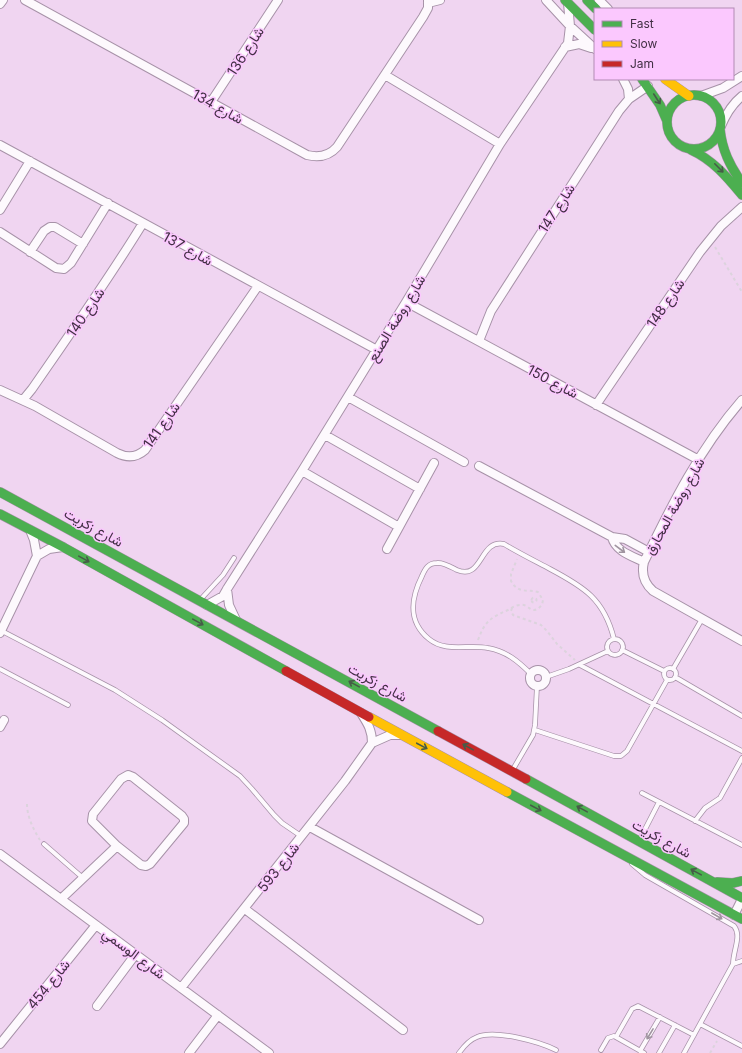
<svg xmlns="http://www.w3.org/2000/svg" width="742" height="1053" viewBox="0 0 742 1053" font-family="Inter,Vazirmatn,sans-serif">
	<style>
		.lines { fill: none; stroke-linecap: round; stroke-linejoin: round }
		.lane-casing { stroke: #a792a8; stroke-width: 5.5 }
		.street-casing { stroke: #a792a8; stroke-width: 10 }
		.fast-casing { stroke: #a792a8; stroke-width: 10 }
		.slow-casing { stroke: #a792a8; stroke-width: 10 }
		.jam-casing { stroke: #a792a8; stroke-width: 10 }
		.path { stroke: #dcd3dd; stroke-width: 2; stroke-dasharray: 3 3; stroke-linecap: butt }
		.lane { stroke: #fdf9fd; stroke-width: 4 }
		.street { stroke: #fdf9fd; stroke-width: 8 }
		.fast { stroke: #4caf50; stroke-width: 9 }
		.slow { stroke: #ffc107; stroke-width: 9 }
		.jam { stroke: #c62828; stroke-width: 9 }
		.oneway { stroke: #465c48 }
		.oneway2 { stroke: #a094a0 }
		.labels { text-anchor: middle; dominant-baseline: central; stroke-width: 3; stroke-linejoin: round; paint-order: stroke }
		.street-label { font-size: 14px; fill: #422f44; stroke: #fbc8fe }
	</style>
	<rect width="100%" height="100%" fill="#f0d5f1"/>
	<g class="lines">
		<g class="lane-casing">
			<path id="lane" d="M200 600 223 575 234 558
				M0 630 115 690 162 720 240 776 252 789 274 815 282 823 301 836
				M607 647a8 8 0 1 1 16 0a8 8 0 1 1-16 0Z
				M622 650 664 671
				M580 665 742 751
				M664 674a6 6 0 1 1 12 0a6 6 0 1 1-12 0Z
				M0 669 68 705
				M673 669 702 619
				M531 674C518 661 506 651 488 648 468 644 446 653 429 639 407 621 411 598 422 576 425 569 428 563 437 563 443 562 451 567 457 570 483 581 479 539 504 544 519 553 535 561 550 569 584 587 604 599 614 639
				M546 677 569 669 608 651
				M675 677 742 716
				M535 730 614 756H621L627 751 667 680
				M512 771 533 735 535 725 537 686
				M642 793 742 845
				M695 821 705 808 720 798 742 758
				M639 841 659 802
				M44 844 83 878
				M632 864 645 875 734 926C742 936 733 950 733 964L684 1053
				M733 964 742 961
				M700 1024 742 1046
				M616 1037 632 1009 638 1006 694 1035
				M601 1050 608 1038 614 1036 644 1053
				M640 1051 660 1017
				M459 1053C464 1046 469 1040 477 1037 495 1029 540 1042 556 1050
				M659 1053 675 1025"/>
		</g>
		<g class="street-casing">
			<path id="street" d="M25 0 307 155C319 158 329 156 337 147L423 17 428 8V0
				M546 0 570 26 595 49
				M599 0 608 9
				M428 3 440 0
				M0 4 3 0
				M565 47 579 44 591 48
				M385 75 500 144
				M623 79 628 89 629 99
				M701 96 723 88 742 76
				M211 102 278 0
				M721 126C726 114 732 104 742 96
				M0 145 377 350
				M0 210 30 161
				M0 232 56 268 64 269 71 263 108 203
				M30 252 44 231 50 227H55L83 244
				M406 302 699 460
				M479 341 491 311 619 111 629 99 648 86
				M0 390 35 406 117 453C127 458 136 458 145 450L258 286
				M348 397 464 462
				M23 400 32 389C70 334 108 280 143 223
				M742 400C700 448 671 506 644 562 641 574 644 583 653 591L742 641
				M596 405 700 252 721 226 742 207
				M325 435 420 489
				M479 466 612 537 625 539 649 552
				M302 471 399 527
				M30 530 34 540 37 556
				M612 537C615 551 632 556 644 562
				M387 549 434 463
				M227 589 229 605 236 620
				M207 605 223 596 227 589 302 471 406 302 500 144 568 43 570 26 568 3
				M0 633 37 556 49 549 63 547
				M530 678a8 8 0 1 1 16 0a8 8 0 1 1-16 0Z
				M361 713C368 724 372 730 372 743
				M0 727 4 720
				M128 775 133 777 182 816 184 819V823L150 864 146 866 141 865 117 846 92 821 93 814 121 779Z
				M310 827 479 920
				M0 854 269 1053
				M62 898 117 846
				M245 909 403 1030
				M734 915 742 899
				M181 988 345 781 372 743 390 735H401
				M97 1006 135 955
				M0 1044 96 925
				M189 1053 218 1015"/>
		</g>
		<g class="fast-casing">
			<path id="fast" d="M565 0 595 30
				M587 0 596 9
				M642 79 660 105 667 121
				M667 122a27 27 0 1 1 54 0a27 27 0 1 1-54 0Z
				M720 129C722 150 730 166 742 183
				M691 150C713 160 727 177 742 195
				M0 492 438 731
				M0 514 63 547 286 671
				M526 779 742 898
				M507 792 742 919
				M717 882 733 883 742 881"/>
		</g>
		<g class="slow-casing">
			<path id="slow" d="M665 79 689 96
				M369 717 507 792"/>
		</g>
		<g class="jam-casing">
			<path id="jam" d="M286 671 369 717
				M438 731 526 779"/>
		</g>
		<path class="path" d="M715 247 742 292
			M531.5 600a2.5 2.5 0 1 1 5 0a2.5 2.5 0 1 1-5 0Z
			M512 608 511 611 513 615 541 625 547 631 557 644 575 660
			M478 640C485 621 490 618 508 610 511 608 516 605 520 605 529 603 531 617 542 605L543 600 538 592C527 589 518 594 511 581V574L517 559
			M27 804C27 816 33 829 40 840
			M710 1053 717 1041"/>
		<use href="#lane" class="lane"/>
		<use href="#street" class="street"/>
		<use href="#fast" class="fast"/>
		<use href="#slow" class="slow"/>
		<use href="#jam" class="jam"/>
	</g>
	<defs><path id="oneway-shaft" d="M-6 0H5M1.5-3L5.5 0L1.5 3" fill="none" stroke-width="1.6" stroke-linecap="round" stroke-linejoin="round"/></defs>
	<g class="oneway">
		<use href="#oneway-shaft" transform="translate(657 99) rotate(57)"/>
		<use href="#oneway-shaft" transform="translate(719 168) rotate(45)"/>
		<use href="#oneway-shaft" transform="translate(84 559) rotate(29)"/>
		<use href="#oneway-shaft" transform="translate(198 622) rotate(29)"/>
		<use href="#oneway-shaft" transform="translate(354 684) rotate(-151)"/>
		<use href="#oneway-shaft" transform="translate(422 746) rotate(28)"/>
		<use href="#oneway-shaft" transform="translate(468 747) rotate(-151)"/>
		<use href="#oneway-shaft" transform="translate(536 808) rotate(28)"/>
		<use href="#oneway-shaft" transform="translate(582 809) rotate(-151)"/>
		<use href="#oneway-shaft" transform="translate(696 872) rotate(-151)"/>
	</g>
	<g class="oneway2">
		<use href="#oneway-shaft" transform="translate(620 549) rotate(37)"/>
		<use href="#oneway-shaft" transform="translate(717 916) rotate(30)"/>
		<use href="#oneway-shaft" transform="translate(650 1034) rotate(121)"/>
	</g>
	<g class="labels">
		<g class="street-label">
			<text transform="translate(245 51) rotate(-57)">شارع 136</text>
			<text transform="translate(218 106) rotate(29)">شارع 134</text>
			<text transform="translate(556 208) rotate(-57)">شارع 147</text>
			<text transform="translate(188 248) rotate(29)">شارع 137</text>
			<text transform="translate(665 303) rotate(-56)">شارع 148</text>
			<text transform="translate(85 312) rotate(-56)">شارع 140</text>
			<text transform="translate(396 318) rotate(-59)">شارع روضة الصنع</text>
			<text transform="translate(553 381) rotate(28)">شارع 150</text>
			<text transform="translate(161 425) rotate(-55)">شارع 141</text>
			<text transform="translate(674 506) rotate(-61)">شارع روضة المحارق</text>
			<text transform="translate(94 527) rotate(29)">شارع زكريت</text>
			<text transform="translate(378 682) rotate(29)">شارع زكريت</text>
			<text transform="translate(662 838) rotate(29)">شارع زكريت</text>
			<text transform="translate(278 867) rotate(-52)">شارع 593</text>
			<text transform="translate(134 953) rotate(37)">شارع الوسمي</text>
			<text transform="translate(48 984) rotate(-51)">شارع 454</text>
		</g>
	</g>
	<rect x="594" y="8" width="140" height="72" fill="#fbc8fe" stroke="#b18bb4"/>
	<rect x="602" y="21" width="20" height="6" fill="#4caf50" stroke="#b18bb4"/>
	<text x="630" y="28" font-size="12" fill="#422f44">Fast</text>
	<rect x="602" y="41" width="20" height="6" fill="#ffc107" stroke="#b18bb4"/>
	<text x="630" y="48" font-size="12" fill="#422f44">Slow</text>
	<rect x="602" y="61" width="20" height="6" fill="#c62828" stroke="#b18bb4"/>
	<text x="630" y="68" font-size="12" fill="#422f44">Jam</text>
</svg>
